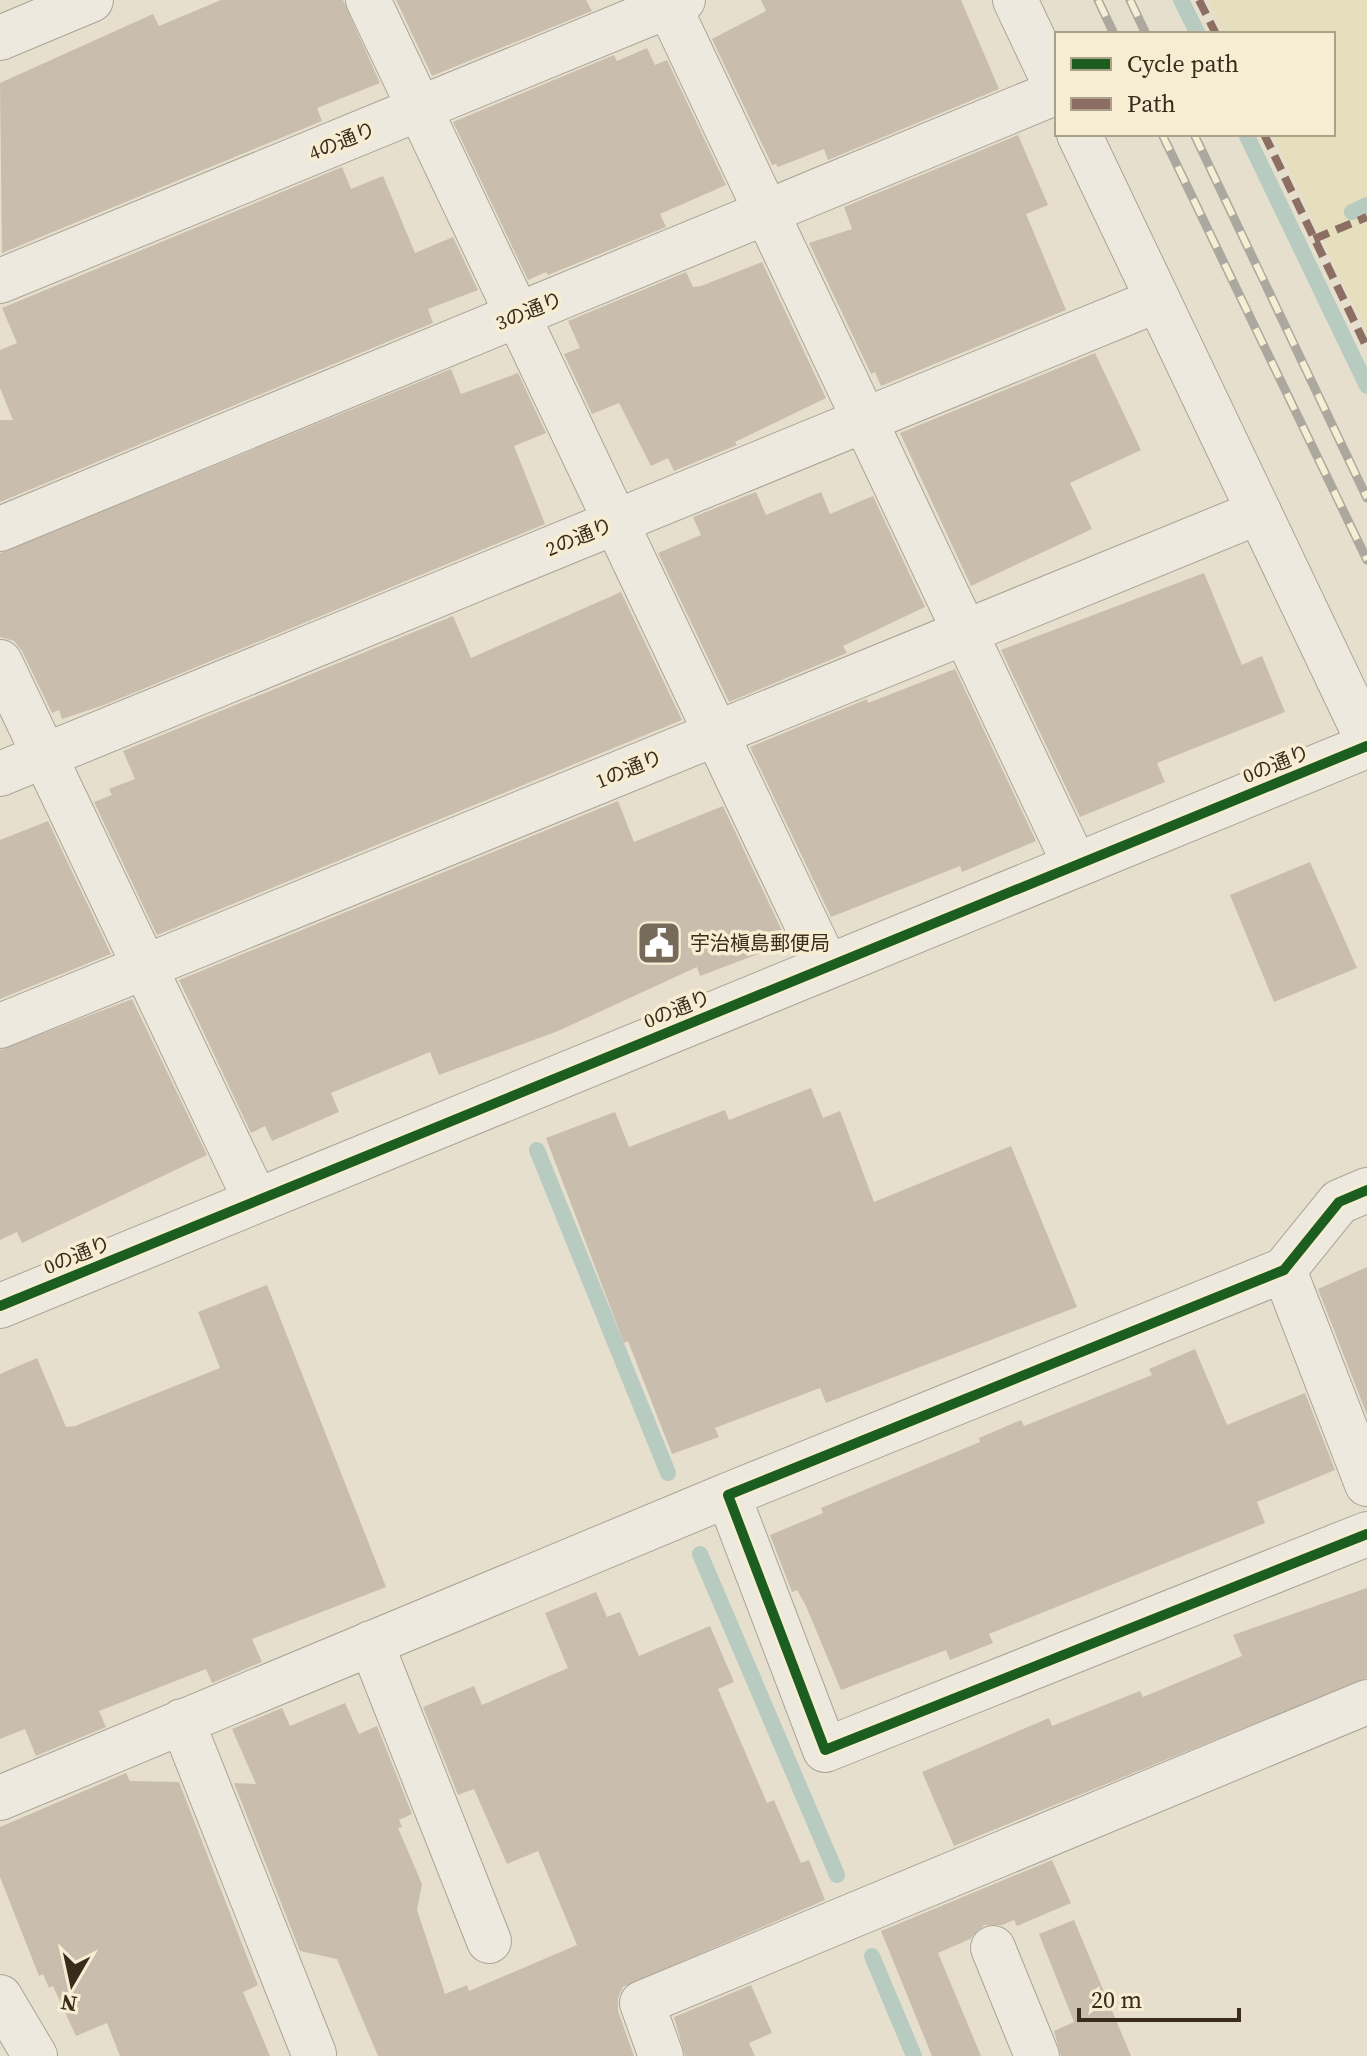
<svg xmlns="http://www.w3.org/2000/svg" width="1367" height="2056" viewBox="0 0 1367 2056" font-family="'Source Serif 4','Noto Sans JP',serif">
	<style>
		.farmland { fill: #e6dfbe }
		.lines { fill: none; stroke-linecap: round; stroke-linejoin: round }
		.stream { stroke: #b8cbc1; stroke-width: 16 }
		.building { fill: #c9bdae }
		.minor-casing { stroke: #aba496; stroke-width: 46 }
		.tertiary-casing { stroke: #aba496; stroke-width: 46 }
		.minor { stroke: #ede9df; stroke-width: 44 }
		.tertiary { stroke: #ede9df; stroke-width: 44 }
		.rail-casing { stroke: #aca89f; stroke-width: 9 }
		.rail { stroke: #f7edd3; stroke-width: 6; stroke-dasharray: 18; stroke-linecap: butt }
		.quiet { stroke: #8d6e63; stroke-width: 8; stroke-dasharray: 16 8; stroke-linecap: butt }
		.cycleway-casing { stroke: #f7edd3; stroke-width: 15 }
		.cycleway { stroke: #1b5e20; stroke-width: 10 }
		.labels { text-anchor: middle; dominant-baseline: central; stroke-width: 7; stroke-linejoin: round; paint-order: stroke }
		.street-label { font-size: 20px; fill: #3a2c1d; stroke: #f7edd3 }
		.poi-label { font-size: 20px; fill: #3a2c1d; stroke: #f7edd3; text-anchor: start }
	</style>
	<rect width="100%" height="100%" fill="#e6dfce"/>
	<path class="farmland" d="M1208 0H1367V333L1272 134H1333V34H1224Z"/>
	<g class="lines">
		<path class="stream" d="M1181 0 1198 34
			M1246 134 1367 386
			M1352 212 1367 205
			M537 1150 668 1473
			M700 1554 837 1875
			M872 1956 914 2056"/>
	</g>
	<path class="building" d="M221 0H343L380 83 317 108 322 121 2 253 0 83 153 14 159 26Z
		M396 0H586L592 11 432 76Z
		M761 0H961L999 89 828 160 824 149 778 167 776 164 772 165 712 39 766 11Z
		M647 48 655 65 667 60 726 185 660 214 666 227 548 275 546 272 528 280 453 122 614 55 617 61Z
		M1018 135 1048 205 1026 214 1066 310 881 386 875 372 871 374 809 243 852 229 844 207Z
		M342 167 351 189 383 176 415 253 453 237 478 290 428 309 433 323 0 502V420H13L0 388V350L17 343 2 308Z
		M762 262 826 398 735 442 737 445 674 471 668 458 651 466 619 403 592 414 564 354 580 348 568 321 686 272 693 287 701 286Z
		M1095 353 1141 450 1070 483 1092 529 971 586 900 433Z
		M451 369 461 394 518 373 546 433 514 446 545 524 104 705 62 719 59 710 52 713 22 651 14 641 0 637V553Z
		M756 492 766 515 821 492 830 514 873 496 925 607 843 646 847 653 729 702 658 553 701 535 693 517Z
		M1204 573 1242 665 1262 656 1285 712 1157 763 1165 782 1080 817 1001 650Z
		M621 592 682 720 157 935 94 802 112 795 109 789 135 779 123 751 453 616 471 658Z
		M955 669 1036 841 962 872 960 866 831 917 750 747 867 699 868 703Z
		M618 801 634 842 723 806 785 937 776 940 779 946 700 976 697 967 558 1031 439 1075 430 1052 331 1093 339 1112 272 1141 265 1126 251 1133 179 980Z
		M48 821 111 954 0 999V840Z
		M1310 862 1357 968 1274 1002 1230 895Z
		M132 999 207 1155 22 1243 17 1232 0 1240V1050Z
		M811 1088 823 1118 840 1111 874 1202 1011 1146 1077 1307 826 1403 820 1388 715 1428 719 1437 672 1454 628 1341 624 1343 546 1138 615 1112 629 1147 725 1110 729 1120Z
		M1367 1267V1415L1318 1289Z
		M267 1285 386 1587 252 1639 262 1662 212 1683 206 1669 99 1711 106 1727 36 1756 25 1729 0 1739V1374L37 1358 66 1427 75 1426 220 1368 198 1312Z
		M1195 1349 1227 1425 1305 1393 1335 1470 1257 1502 1265 1523 989 1634 993 1643 950 1660 946 1650 841 1690 806 1606 797 1590 792 1592 770 1535 823 1513 821 1508 980 1442 979 1438 1021 1420 1024 1426 1152 1375 1149 1369Z
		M1367 1588V1678L954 1846 922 1772 1049 1718 1052 1726 1140 1691 1143 1697 1242 1656 1233 1635Z
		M596 1592 607 1617 620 1612 639 1656 710 1626 734 1682 718 1689 767 1803 774 1800 801 1863 809 1860 825 1900 623 1987 618 1998V2011L634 2056H378L337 1959 300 1951 234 1783 256 1784 232 1729 282 1708 290 1726 345 1703 359 1734 377 1726 412 1814 399 1820 402 1827 398 1828 422 1884 417 1910 445 1994 467 1985 469 1991 577 1945 538 1851 507 1864 474 1789 458 1795 423 1707 474 1686 482 1705 568 1668 545 1613Z
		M126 1773 130 1781 179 1782 258 1985 243 1992 270 2056H120L107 2023 76 2036 53 1986 49 1988 43 1974 39 1976 0 1877V1827Z
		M1052 1860 1071 1903 1017 1926 1014 1920 1002 1925H984L970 1939 938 1953 981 2056H932L881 1931Z
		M1074 1920 1131 2056H1061L1054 2031 1074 2022 1039 1934Z
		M751 1985 772 2033 749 2043 755 2056H685L674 2017Z"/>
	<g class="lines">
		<g class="minor-casing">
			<path id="minor" d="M368 0 827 967
				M666 0 1075 865
				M0 38 91 0
				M0 281 683 0
				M0 529 1057 92
				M0 662 256 1201
				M0 774 1158 300
				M0 1026 1259 512
				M1367 1190 1339 1202 1284 1270 728 1495 825 1750 1367 1534
				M1284 1270 1367 1484
				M0 1306 1367 746
				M371 1643 489 1941
				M182 1721 314 2054
				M0 1798 728 1495
				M993 1948 1037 2056
				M0 1997 35 2056
				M661 2056 642 2003 1367 1702"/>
		</g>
		<g class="tertiary-casing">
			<path id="tertiary" d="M1015 0 1057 89
				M1079 134 1367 739"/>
		</g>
		<use href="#minor" class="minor"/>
		<use href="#tertiary" class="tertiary"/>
		<g class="rail-casing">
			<path id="rail" d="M1098 0 1114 34
				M1130 0 1146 34
				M1162 134 1367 560
				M1194 134 1367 498"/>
		</g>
		<use href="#rail" class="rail"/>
		<path class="quiet" d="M1199 0 1216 34
			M1264 134 1367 348
			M1314 239 1367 217"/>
		<g class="cycleway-casing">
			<path id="cycleway" d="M1367 1190 1339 1202 1284 1270 728 1495 825 1750 1367 1534
				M0 1306 1367 746"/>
		</g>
		<use href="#cycleway" class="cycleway"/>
	</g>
	<defs>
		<g id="civic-square" transform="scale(2.3)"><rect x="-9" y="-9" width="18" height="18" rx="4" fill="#766b5b" stroke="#f7edd3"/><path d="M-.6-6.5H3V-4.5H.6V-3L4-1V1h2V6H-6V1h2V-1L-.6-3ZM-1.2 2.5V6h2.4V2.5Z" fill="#fff"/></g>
	</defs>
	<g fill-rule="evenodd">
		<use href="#civic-square" x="659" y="943"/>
	</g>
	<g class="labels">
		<g class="street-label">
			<text transform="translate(342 141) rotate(-22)">4の通り</text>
			<text transform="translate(529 311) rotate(-22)">3の通り</text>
			<text transform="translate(579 537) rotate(-22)">2の通り</text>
			<text transform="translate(1276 764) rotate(-22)">0の通り</text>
			<text transform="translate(629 769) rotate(-22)">1の通り</text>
			<text transform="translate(677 1009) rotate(-22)">0の通り</text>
			<text transform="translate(77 1255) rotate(-22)">0の通り</text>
		</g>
		<g class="poi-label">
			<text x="690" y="943">宇治槇島郵便局</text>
		</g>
	</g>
	<rect x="1055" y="32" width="280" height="104" fill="#f7edd3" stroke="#aba08a" stroke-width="2"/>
	<rect x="1071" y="58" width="40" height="12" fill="#1b5e20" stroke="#aba08a" stroke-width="2"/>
	<text x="1127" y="72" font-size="24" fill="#3a2c1d">Cycle path</text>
	<rect x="1071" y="98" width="40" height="12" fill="#8d6e63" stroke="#aba08a" stroke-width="2"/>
	<text x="1127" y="112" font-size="24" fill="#3a2c1d">Path</text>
	<g transform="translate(72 1984) rotate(189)" stroke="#f7edd3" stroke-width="6" paint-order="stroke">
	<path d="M0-6L14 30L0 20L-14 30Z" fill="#3a2c1d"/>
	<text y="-12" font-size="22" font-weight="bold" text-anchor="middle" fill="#3a2c1d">N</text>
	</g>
	<path d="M1079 2008v12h160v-12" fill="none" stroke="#3a2c1d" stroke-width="4"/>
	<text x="1091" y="2008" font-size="24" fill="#3a2c1d" stroke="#f7edd3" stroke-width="6" paint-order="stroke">20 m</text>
</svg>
